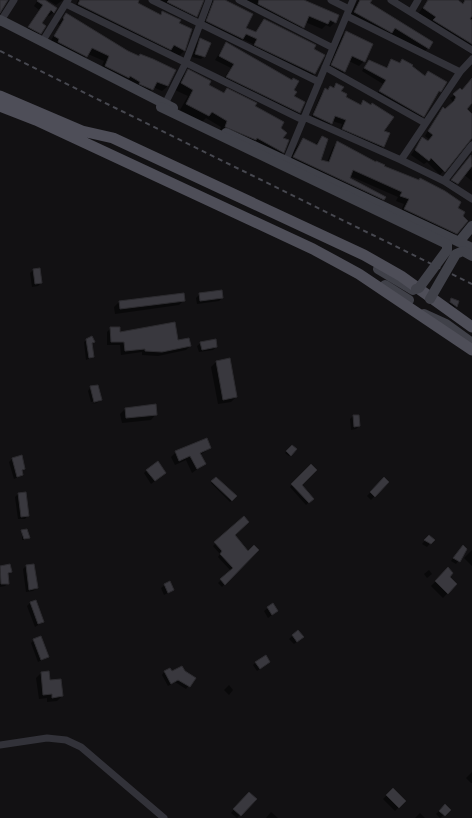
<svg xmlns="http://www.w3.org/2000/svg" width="472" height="818" viewBox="0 0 472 818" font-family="'Sofia Sans Condensed',sans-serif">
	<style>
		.shadow { fill: #0007 }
		.building { fill: #39383e; stroke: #2c2b2f }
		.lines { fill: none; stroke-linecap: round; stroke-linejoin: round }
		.street { stroke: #323239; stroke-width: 7 }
		.secondary { stroke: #404149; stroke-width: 10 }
		.primary { stroke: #4e4e58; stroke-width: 11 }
		.rail { stroke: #474850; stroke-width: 2; stroke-dasharray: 5 4; stroke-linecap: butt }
		.secondary-bridge { stroke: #404149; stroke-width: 10 }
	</style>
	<rect width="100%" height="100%" fill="#121113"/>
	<path class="shadow" d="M38 0H43L54 12 49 16 47 15 40 23V33L36 37 25 32 39 10 34 6Z
		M48 0H63L56 5Z
		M78 0H138L136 4 159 15 163 12 178 24 191 29 184 51 179 56 169 50 165 54 74 10Z
		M159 0H204L202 1 197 16 191 21Z
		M205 0H225L245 28 255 33 265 20 323 55 314 74 309 79 250 50 253 44 242 39 237 44 202 26 208 2Z
		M236 0H301L335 22 330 27 326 25 322 29 305 22 298 32Z
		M358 0H371L369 4 428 48 422 54 348 18Z
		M428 0H456L462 4 464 0H472L471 54 429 26 418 14Z
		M66 14 97 34 113 42V44L168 86 162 91 153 87 147 95 100 71 104 61 88 54 81 62 50 42 60 25 58 24Z
		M346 32 364 61 359 66 349 61 344 72 339 77 327 70 341 37Z
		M200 40 204 56 201 59 192 57 197 43Z
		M226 43 292 91 300 113 295 117 222 81 231 68 215 60Z
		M391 60 399 64 402 60 424 77 428 72 440 91 420 119 377 94 383 84 362 71 369 61 385 69Z
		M188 70 207 85 223 93 227 90 254 106 280 128 283 152 277 159 219 133 221 127 206 118 202 122 180 110 188 96 175 90 182 77Z
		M472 80V102L465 109 472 115V135L440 175 427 162 424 164 411 155 422 139 427 142 429 139 425 136 439 112 451 105 453 102 450 98 462 91Z
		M336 84 344 97 360 105 363 102 382 131 383 146 379 151 339 133 342 124 332 121 327 128 310 120 321 94 325 90 327 91 331 87 332 88Z
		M322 137 320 160 327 162 333 147 338 142 457 208 456 233 451 238 400 214 404 204 396 201 398 197 350 176 348 179 383 199 378 204 289 162 294 150 303 139 315 145Z
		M471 156 472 181 463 174 454 187 449 183Z
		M39 269 41 283 38 286 32 287 30 273 33 270Z
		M200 294 222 298 219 301 197 304 196 298Z
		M452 299 458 302 455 308 449 304Z
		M184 300 179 305 115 314 114 307 119 302Z
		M111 328 119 333 178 341 190 346 186 350 158 356 142 355V352L121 355 120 345H107V332Z
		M87 340 94 341 91 344 93 357 86 360 84 342Z
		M201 343 216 347 213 350 199 352 197 346Z
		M216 362 236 397 231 402 218 404 211 367Z
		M91 387 100 400 97 403 91 404 98 402V400L91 402 88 391Z
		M125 409 156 414 151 420 122 423 120 414Z
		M353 416 359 426 356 429 351 430 350 419Z
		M292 446 295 449 289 456 285 453Z
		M210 448 200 455 204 464 192 473 186 460 175 465 171 457 176 452Z
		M12 459 24 469 21 472 22 475 14 479 9 462Z
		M311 465 300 485 312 499 306 505 290 487Z
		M147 470 165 473 151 484 144 473Z
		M216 478 236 496 230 502 211 483Z
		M384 478 388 482 371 500 367 496Z
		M18 494 28 515 25 519H18L15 497Z
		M243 517 234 535 248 552 258 550 222 587 218 583 231 571 218 557 220 554 213 546Z
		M22 531 29 538 27 539 22 540Z
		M429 536 433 540 427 547 422 544Z
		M461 548 466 550 456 564 451 561Z
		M472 550V566L464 558Z
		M10 565 11 572 8 575V583L5 586 0 587V567Z
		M26 566 37 588 33 591 26 592 23 569Z
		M448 569V577L456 584 443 598 431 586Z
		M429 570 432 574 427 578 424 574Z
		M169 582 173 590 164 595 161 588Z
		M30 603 43 622 35 627 27 606Z
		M273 604 277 611 268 618 264 611Z
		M298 631 299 640 294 644 289 639Z
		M34 640 47 657 38 662 31 643Z
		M256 662H269L257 671 253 665Z
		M184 671 194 678 186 689 175 682 168 686 162 675 164 672Z
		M41 673 62 696 57 701 47 702V698L39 699 36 678Z
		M229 685 233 690 229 695 224 690Z
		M472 772V783H471L466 778Z
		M393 789 405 801 395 811 383 799Z
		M249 794 240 815 237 818 231 813Z
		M445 805 450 810 440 818 436 814Z
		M271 812 278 818H266Z
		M420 813 425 818H415Z"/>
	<path class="building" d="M0 0H8L0 13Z
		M38 0H45L57 8 54 13 51 10 42 23 46 26 41 34 28 27 43 5 37 1Z
		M80 0H139L138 3 161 15 162 11 181 20 179 23 192 29 185 51 174 45 171 50 78 4Z
		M169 0H204L197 17 167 2Z
		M214 0H225L253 14 246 28 256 32 264 19 316 45 314 49 325 55 315 74 254 45 257 39 246 34 243 39 206 21Z
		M259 0H304L339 15 336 23 330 20 328 24 309 16 304 28 258 4Z
		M360 0H372L370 3 433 42 429 49 395 28 392 33 354 12Z
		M428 0H458L463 4 465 0H472V16L470 19 472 20V44L433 20 436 17 423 8Z
		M66 13 128 51 139 56 140 54 153 59 176 70 168 86 157 82 153 90 139 84 140 82 130 76 129 78 105 66 109 56 92 48 87 57 58 42 59 39 54 36 64 19 63 18Z
		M346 31 373 44 365 62 352 56 345 72 331 65Z
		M200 38 211 43 205 57 195 54Z
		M226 42 292 80 293 78 299 81 294 90 297 92 294 96 305 102 300 113 226 77 234 64 219 56Z
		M391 59 400 63 402 59 413 65 412 66 425 76 428 71 447 82 441 92 439 91 424 117 379 91 386 80 364 68 369 60 387 68Z
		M188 69 211 81 209 85 224 93 227 88 257 103 255 106 284 122 281 128 287 133 283 138 289 140 284 153 257 138 256 140 225 127 227 121 212 112 209 116 186 104 193 90 181 83Z
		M472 78V103L467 109 472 114V138L445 172 431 158 429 161 415 150 422 137 428 141 433 135 428 131 443 107 445 109 454 101 456 97 453 94 460 88 462 90Z
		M336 83 344 87 341 91 347 94 346 97 361 105 363 100 371 105 372 103 394 117 384 131 390 133 384 147 342 129 346 120 335 116 332 124 313 115 325 88 328 90 330 86 334 88Z
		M322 136 328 139 321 160 329 162 337 141 376 162V161L385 165 384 166 419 180 420 178 445 191 461 202 458 208 465 212 463 216 468 221 457 234 404 209 409 199 400 196 402 192 353 170 350 178 386 197 384 200 293 157 303 138 317 145Z
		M471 155 472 166 458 184 451 180Z
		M40 268 42 283 35 284 33 269Z
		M222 290 223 298 200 301 199 293Z
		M184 293 185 301 120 309 119 301Z
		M451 298 459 301 457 307 450 302Z
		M175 322 178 340 189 338 191 346 162 352 145 351V349L125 351 124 342H111L110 327H120V332Z
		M92 336 95 342 92 343 94 357 89 358 86 339Z
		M216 339 217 347 202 350 200 342Z
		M230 358 237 397 223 400 216 361Z
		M98 385 102 400 94 402 90 386Z
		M156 404 157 415 126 418 125 408Z
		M353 415H359L360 426 354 427Z
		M207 438 211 448 200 453 206 464 197 469 190 456 179 461 175 451Z
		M292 445 297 449 291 456 286 451Z
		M22 455 25 469 22 470 23 475 17 477 12 458Z
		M158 461 166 473 155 481 146 470Z
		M311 464 317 470 302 485 314 499 309 503 291 484Z
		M216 477 237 496 232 501 211 481Z
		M384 477 389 482 375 497 370 492Z
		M26 492 29 516 21 517 18 493Z
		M244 516 249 522 235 535 248 551 254 545 259 550 225 585 220 579 233 568 220 554 222 551 214 542Z
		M27 529 30 538 24 539 21 530Z
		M429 535 435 540 431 544 424 540Z
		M463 545 467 549 460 562 453 558Z
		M10 564 12 572 8 573 9 584H1L0 566Z
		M34 564 38 588 29 590 26 565Z
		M448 567 453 573 450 577 457 584 448 594 435 581Z
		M170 581 174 590 168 593 164 584Z
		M36 600 44 622 38 624 30 602Z
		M273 603 278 611 272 615 267 607Z
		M298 630 304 637 297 642 292 635Z
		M41 636 49 657 41 660 33 639Z
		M266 655 270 662 260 669 255 662Z
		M182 666 185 671 196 678 190 687 178 680 171 684 164 671 170 668 172 671Z
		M49 671 50 680 61 679 63 696 52 698V694L43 695 41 672Z
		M393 788 406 801 399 808 386 795Z
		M249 792 257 799 241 816 233 809Z
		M445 804 451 810 445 816 439 811Z"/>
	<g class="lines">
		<path class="street" d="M152 0 319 82
			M239 0 333 48
			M331 0 349 9
			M391 0 472 50
			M66 4 303 120
			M411 12 418 0
			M347 16 460 72
			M0 22 14 0
			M42 42 68 0
			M325 67 425 123
			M165 104 185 64 209 0
			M304 117 401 160
			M472 145 444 181 472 199
			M286 161 353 0
			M444 181 401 160 460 72 472 59
			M0 745 47 738 66 740 81 747 164 818"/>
		<path class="secondary" d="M0 20 173 108
			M226 133 472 248
			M459 242 472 226
			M378 269 413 290
			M385 285 409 300
			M424 314 446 324 472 343"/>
		<path class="primary" d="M0 96 82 131 113 138 364 255 401 276 472 327
			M0 106 36 120 313 249 359 274 472 350"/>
		<path class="rail" d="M0 51 472 284"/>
		<path class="secondary-bridge" d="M161 107 447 244V250L419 288 416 289
			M430 299 456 254 463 251 472 256"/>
	</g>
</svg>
